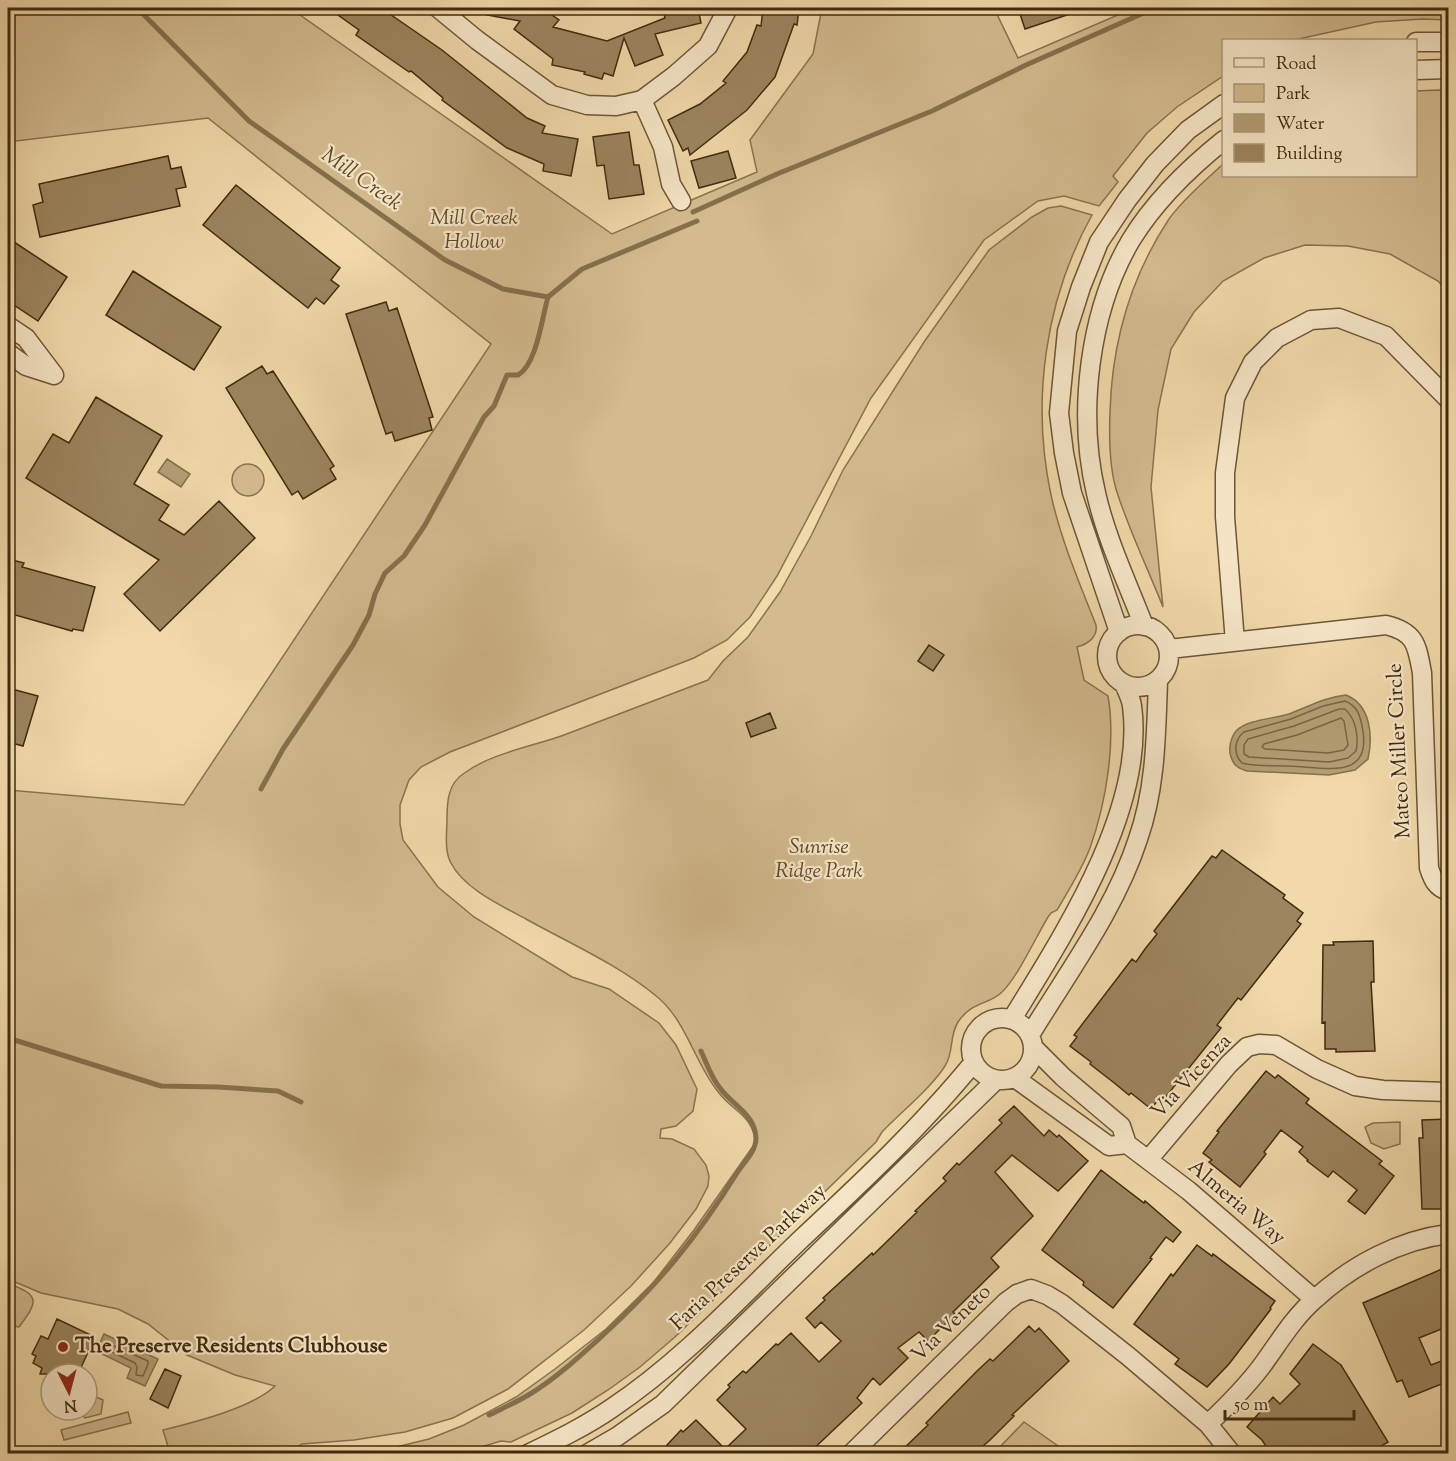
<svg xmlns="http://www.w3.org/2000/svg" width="1456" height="1461" viewBox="0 0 1456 1461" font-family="'Sorts Mill Goudy',serif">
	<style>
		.green { fill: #d3bb8f; stroke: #89734e; stroke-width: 1.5 }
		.water { fill: #b49e75; stroke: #85704c; stroke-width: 1.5 }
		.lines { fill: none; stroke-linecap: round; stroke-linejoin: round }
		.shore { stroke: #7a6442; stroke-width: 1.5 }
		.stream { stroke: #85704c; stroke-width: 5 }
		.building { fill: #9c855f; stroke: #3f2b0e; stroke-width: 1.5 }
		.minor-casing { stroke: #6c5635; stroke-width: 21 }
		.minor { stroke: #f6e6c8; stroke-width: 18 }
		.poi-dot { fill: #8f2418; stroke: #f6e6c8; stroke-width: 2 }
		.labels { text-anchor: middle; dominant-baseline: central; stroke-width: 4.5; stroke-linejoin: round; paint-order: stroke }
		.park-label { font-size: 21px; font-style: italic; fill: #5d4828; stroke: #f6e6c8 }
		.street-label { font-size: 21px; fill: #3f2b0e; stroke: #f6e6c8 }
		.poi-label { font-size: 21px; font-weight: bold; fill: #3f2b0e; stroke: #f6e6c8; text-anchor: start }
		.water-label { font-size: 22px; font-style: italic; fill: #5c4828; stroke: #f6e6c8 }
	</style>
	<rect width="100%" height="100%" fill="#f1d9aa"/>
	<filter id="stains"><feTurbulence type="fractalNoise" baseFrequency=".00333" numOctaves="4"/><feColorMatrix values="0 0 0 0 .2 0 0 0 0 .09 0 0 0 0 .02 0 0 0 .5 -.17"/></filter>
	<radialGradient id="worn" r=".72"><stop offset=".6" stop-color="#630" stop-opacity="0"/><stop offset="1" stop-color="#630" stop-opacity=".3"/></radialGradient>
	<path class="green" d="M8 8H290L612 234 757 172 750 140 813 54 822 8H994L1018 58 1134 8H1448V20L1422 19 1376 22 1294 40H1224L1223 76 1177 107 1147 133 1113 176 1118 182 1099 206 1064 196 1038 201 984 240 871 398 777 576 750 617 727 640 694 658 450 752 421 767 409 780 400 805V824L403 840 438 887 474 917 572 977 609 989 659 1023 676 1045 697 1089 693 1111 676 1126 661 1129 660 1138 672 1139 694 1149 706 1165 709 1176 708 1186 696 1209 670 1243 631 1286 584 1330 508 1389 453 1418 405 1432 354 1440 302 1444 288 1453H170L163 1430C195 1422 252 1408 275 1386L235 1375 187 1355 148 1324 118 1309 41 1293 8 1279V790L184 805 491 344 208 118 8 142Z
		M1439 90 1448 91V292L1438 281 1390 254 1348 246 1305 245 1264 258 1223 281 1194 312 1171 349 1158 410 1151 487 1163 607C1148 569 1128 528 1116 489 1109 465 1109 437 1110 412 1112 342 1130 278 1169 219 1184 198 1205 181 1223 164L1224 176H1416V91Z
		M1061 206 1092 215C1045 299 1031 401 1051 495 1061 540 1079 582 1096 625 1098 637 1088 644 1077 647L1084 680 1108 696C1116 743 1106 803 1090 848 1082 869 1069 890 1057 910L1051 913 1048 917C1036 937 1017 978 1002 992 989 1005 972 1001 958 1022 949 1036 954 1053 945 1066 931 1088 901 1112 882 1132L876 1142 675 1337 640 1367 608 1390 572 1413 511 1442 501 1441 461 1453 328 1454 392 1448 429 1439 464 1425 516 1397 555 1369 606 1329 653 1283 694 1230 756 1142C751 1114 735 1113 719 1093 694 1063 687 1020 655 995 617 964 569 943 526 919 502 906 464 889 451 863 444 851 447 832 447 819 447 802 448 784 463 774 491 753 531 747 564 735 612 717 660 698 708 680L723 661 748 637 780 592 811 536 843 470 924 342 989 250 1032 217 1048 208Z
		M232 480a16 16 0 1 1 32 0a16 16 0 1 1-32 0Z
		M1400 1122V1144L1384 1149 1371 1143 1365 1127 1373 1123Z
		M8 1284C42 1294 37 1303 19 1327L8 1325Z
		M87 1393 103 1400 101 1414 85 1418 79 1410H87Z
		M128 1412 131 1423 64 1440 61 1430Z
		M1024 1422 1068 1453H994Z"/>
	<path class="water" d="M167 459 190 474 181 487 158 472Z
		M1346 695C1371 705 1373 736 1368 759L1355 770 1329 775 1247 771C1238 768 1234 766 1231 757 1228 749 1231 737 1236 731 1248 719 1274 719 1289 714 1308 707 1325 697 1346 695Z
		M104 1334 158 1359 145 1386 127 1378 131 1368 96 1351Z"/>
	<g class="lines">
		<path class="shore" d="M1345 701C1357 706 1360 715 1362 726 1374 782 1324 767 1289 766 1273 765 1257 767 1242 763 1233 754 1234 740 1244 732L1291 719 1323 706Z
			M1339 709H1345C1356 719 1359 737 1356 751L1348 758 1329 762 1249 757 1244 754V745L1248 739 1294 726Z
			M1341 718 1344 721 1348 745 1344 750 1328 753 1265 749 1262 747 1264 744 1297 735Z
			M107 1343 148 1361V1364L143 1376 136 1375 137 1367 135 1363 106 1349Z"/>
		<path class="stream" d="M137 8 249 121 445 260 503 289 548 297 582 269 697 221
			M934 110 1026 65 1155 8
			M693 212 777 174 932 111
			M261 789 283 749 353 645 369 615 375 594 385 573 404 556 425 525 484 417 494 406 507 375H518C537 364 542 317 548 297
			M8 1038 161 1086 218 1087 278 1091 301 1102
			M489 1415C503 1408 517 1402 530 1394 555 1379 579 1357 601 1337 658 1285 696 1239 737 1173 744 1162 756 1152 756 1138 755 1114 732 1105 720 1088 711 1077 707 1064 701 1051"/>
	</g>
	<path class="building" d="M328 8H381L442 50 527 118 545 126 542 133 578 139 571 176 543 171 544 164 507 148 442 100 443 98 411 71 409 72 356 35 359 30Z
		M488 8H542L559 20 553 27 607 41 665 18 663 8H698L701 23 655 34 663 55 635 66 624 38 613 76 604 73 602 79 584 74 585 72 552 65 553 59 514 29 520 21 487 15Z
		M763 8H799L797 25 794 24 775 77 747 110 690 155 688 148 683 151 668 120 700 104 726 83 723 81 747 52 757 25 761 26Z
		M1018 8H1082V10L1025 29Z
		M629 132 634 165H639L644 194 609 199 604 165 597 166 593 137Z
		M728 151 736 178 699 188 691 161Z
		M168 156 171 169 181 167 186 187 176 189 180 206 40 237 33 205 43 202 39 184Z
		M236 185 340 268 331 280 339 286 324 304 316 298 308 308 203 225Z
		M8 238 67 277 38 321 8 301Z
		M133 271 221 327 194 370 106 315Z
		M386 302 389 311 397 308 433 417 429 418 432 430 395 441 392 432 386 434 346 314Z
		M262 366 267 374 273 371 334 466 330 469 336 479 303 499 298 491 292 495 226 388Z
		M96 397 162 436 134 484 169 505 159 520 184 535 219 501 255 538 160 631 124 594 159 560 26 478 53 434 69 443Z
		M8 559 24 563 22 567 95 587 83 631 73 629 72 631 8 613Z
		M929 645 944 655 933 671 918 661Z
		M8 688 38 696 23 746 8 742Z
		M770 713 776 728 751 737 746 723Z
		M1222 850 1285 895 1283 898 1303 913 1297 921 1301 924 1241 1000 1238 998 1217 1025 1221 1028 1161 1103 1158 1100 1151 1109 1131 1093 1129 1095 1113 1082 1090 1064 1091 1062 1070 1046 1077 1037 1074 1035 1132 959 1136 962 1145 949 1157 934 1154 931 1212 856 1216 858Z
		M1373 941 1374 982H1371L1375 1051 1336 1052V1049H1325V1022L1322 1023 1323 945H1334L1333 942Z
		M1266 1071 1275 1078 1278 1075 1309 1099 1306 1103 1382 1161 1379 1164 1394 1176 1365 1214 1348 1201 1357 1190 1333 1171 1328 1177 1307 1161 1308 1160 1299 1152 1303 1147 1281 1130 1264 1152 1266 1154 1240 1187 1209 1162 1212 1160 1203 1153 1219 1132 1217 1131Z
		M1014 1106 1044 1136 1049 1130 1057 1137 1059 1135 1088 1161 1058 1191 1012 1155 995 1172 1033 1216 991 1258 999 1267 953 1312 955 1314 928 1341 919 1332 898 1348 908 1358 880 1385 873 1378 857 1398 862 1403 808 1454H675L667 1445 681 1430 683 1432 696 1420 725 1449 746 1429 717 1400 730 1387 728 1385 743 1371 746 1373 776 1344 778 1345 791 1333 819 1362 841 1341 821 1322 815 1328 806 1318 825 1300 823 1298 872 1253 873 1255 917 1212 915 1211 946 1181 943 1178 957 1163 959 1165 1002 1123 999 1120Z
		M1449 1119V1209H1422L1419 1138H1423L1422 1120Z
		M1101 1170 1144 1203 1145 1201 1181 1232 1173 1242 1166 1237 1150 1258 1152 1259 1113 1308 1083 1285 1084 1282 1042 1250Z
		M1197 1245 1212 1256 1213 1254 1275 1301 1270 1308 1271 1309 1229 1364 1207 1387 1175 1364 1179 1359 1134 1324 1171 1274 1173 1276Z
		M1449 1266V1326L1419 1338 1431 1365 1449 1358V1381L1409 1397 1402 1380 1397 1382 1363 1303Z
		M57 1319 95 1337 78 1374H40L42 1368 33 1363 36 1356 32 1354 41 1336 48 1339Z
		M1029 1326 1035 1332 1039 1328 1069 1361 1012 1415 1014 1416 990 1440 974 1454H898L928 1425 926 1423 977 1371 990 1359 993 1361Z
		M1313 1344 1341 1365 1388 1442 1368 1454H1271L1262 1440 1247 1427 1273 1397 1280 1404 1300 1384 1290 1374Z
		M165 1369 181 1376 168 1408 150 1399Z"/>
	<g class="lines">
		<g class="minor-casing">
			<path id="minor" d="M438 8 477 40 552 95 587 105 616 106 642 100 674 76 708 46 728 8
				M1416 42H1448
				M1416 70 1448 69
				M642 100 663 147 671 184 681 201
				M8 326 26 338 54 375
				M8 353 26 366 54 375
				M1107 656a31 31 0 1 1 62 0a31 31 0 1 1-62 0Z
				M1144 626C1127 582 1106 538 1096 493 1077 413 1089 311 1131 240 1155 201 1189 168 1224 140
				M1119 632 1072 493 1064 453 1059 413 1067 331 1081 287 1099 242 1127 200 1155 164 1188 130 1224 104
				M1235 642 1225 517V473L1235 398 1253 362 1277 338 1311 320 1339 318 1386 336 1448 399
				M1169 649 1386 625C1416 632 1417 646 1422 673L1429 868C1433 880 1436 887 1448 891
				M971 1049a31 31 0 1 1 62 0a31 31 0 1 1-62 0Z
				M1012 1019C1064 934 1146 809 1132 706 1131 698 1127 691 1124 684
				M1030 1035C1068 972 1115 910 1138 839 1156 788 1156 734 1158 681
				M1034 1048 1063 1077 1121 1126 1127 1144 1189 1191 1314 1299
				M1015 1078 1109 1146 1127 1144
				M1148 1160 1229 1064 1247 1047 1259 1044 1276 1045 1317 1069 1355 1086 1383 1090 1448 1092
				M1208 1424C1227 1406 1245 1388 1261 1367 1278 1344 1293 1318 1315 1299 1351 1266 1399 1240 1448 1234
				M528 1454C557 1440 586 1426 612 1408 681 1362 739 1299 799 1241 860 1184 921 1127 974 1062
				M587 1454 618 1436 663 1404 996 1080
				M851 1454 1006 1302 1017 1294 1031 1289 1047 1295 1062 1304 1128 1356 1208 1424 1232 1454"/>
		</g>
		<use href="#minor" class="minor"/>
	</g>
	<circle class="poi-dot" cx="63" cy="1347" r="6"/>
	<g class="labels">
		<g class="park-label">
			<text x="474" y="219">Mill Creek<tspan x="474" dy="24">Hollow</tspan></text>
			<text x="819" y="848">Sunrise<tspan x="819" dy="24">Ridge Park</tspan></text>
		</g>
		<g class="street-label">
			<text transform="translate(1400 751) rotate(-93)">Mateo Miller Circle</text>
			<text transform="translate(1192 1077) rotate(-47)">Via Vicenza</text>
			<text transform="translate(1236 1203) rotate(40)">Almeria Way</text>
			<text transform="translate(749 1258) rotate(-43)">Faria Preserve Parkway</text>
			<text transform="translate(952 1324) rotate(-44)">Via Veneto</text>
		</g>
		<g class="poi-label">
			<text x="75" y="1347">The Preserve Residents Clubhouse</text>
		</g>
		<g class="water-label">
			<text transform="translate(361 180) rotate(35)">Mill Creek</text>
		</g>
	</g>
	<rect width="1456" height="1461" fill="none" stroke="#f1d9aa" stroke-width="30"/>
	<rect x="9" y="9" width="1438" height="1443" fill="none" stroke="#3f2b0e" stroke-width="3"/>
	<rect x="15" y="15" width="1426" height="1431" fill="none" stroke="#3f2b0e" stroke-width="1.5"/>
	<rect x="1222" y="39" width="195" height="138" fill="#f6e6c8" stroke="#ad9b7e" stroke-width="1.5"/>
	<rect x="1234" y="58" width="30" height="9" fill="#f6e6c8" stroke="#ad9b7e" stroke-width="1.5"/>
	<text x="1276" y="69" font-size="18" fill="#3f2b0e">Road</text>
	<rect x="1234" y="84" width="30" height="18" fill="#d3bb8f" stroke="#ad9b7e" stroke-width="1.5"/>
	<text x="1276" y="99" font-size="18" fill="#3f2b0e">Park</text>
	<rect x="1234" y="114" width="30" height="18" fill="#b49e75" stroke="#ad9b7e" stroke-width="1.5"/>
	<text x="1276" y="129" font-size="18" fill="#3f2b0e">Water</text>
	<rect x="1234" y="144" width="30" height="18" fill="#9c855f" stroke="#ad9b7e" stroke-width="1.5"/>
	<text x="1276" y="159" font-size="18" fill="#3f2b0e">Building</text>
	<g transform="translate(69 1392) rotate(174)"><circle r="28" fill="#f6e6c8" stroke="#ad9b7e" stroke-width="1.5"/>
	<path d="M0-4.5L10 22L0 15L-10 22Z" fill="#8f2418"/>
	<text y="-9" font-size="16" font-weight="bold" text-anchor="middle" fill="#3f2b0e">N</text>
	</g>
	<path d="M1225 1410v9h129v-9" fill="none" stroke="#3f2b0e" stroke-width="3"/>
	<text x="1234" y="1410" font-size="18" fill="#3f2b0e" stroke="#f6e6c8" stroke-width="4.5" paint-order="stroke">50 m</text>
	<rect width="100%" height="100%" filter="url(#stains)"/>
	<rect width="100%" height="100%" fill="url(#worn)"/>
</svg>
